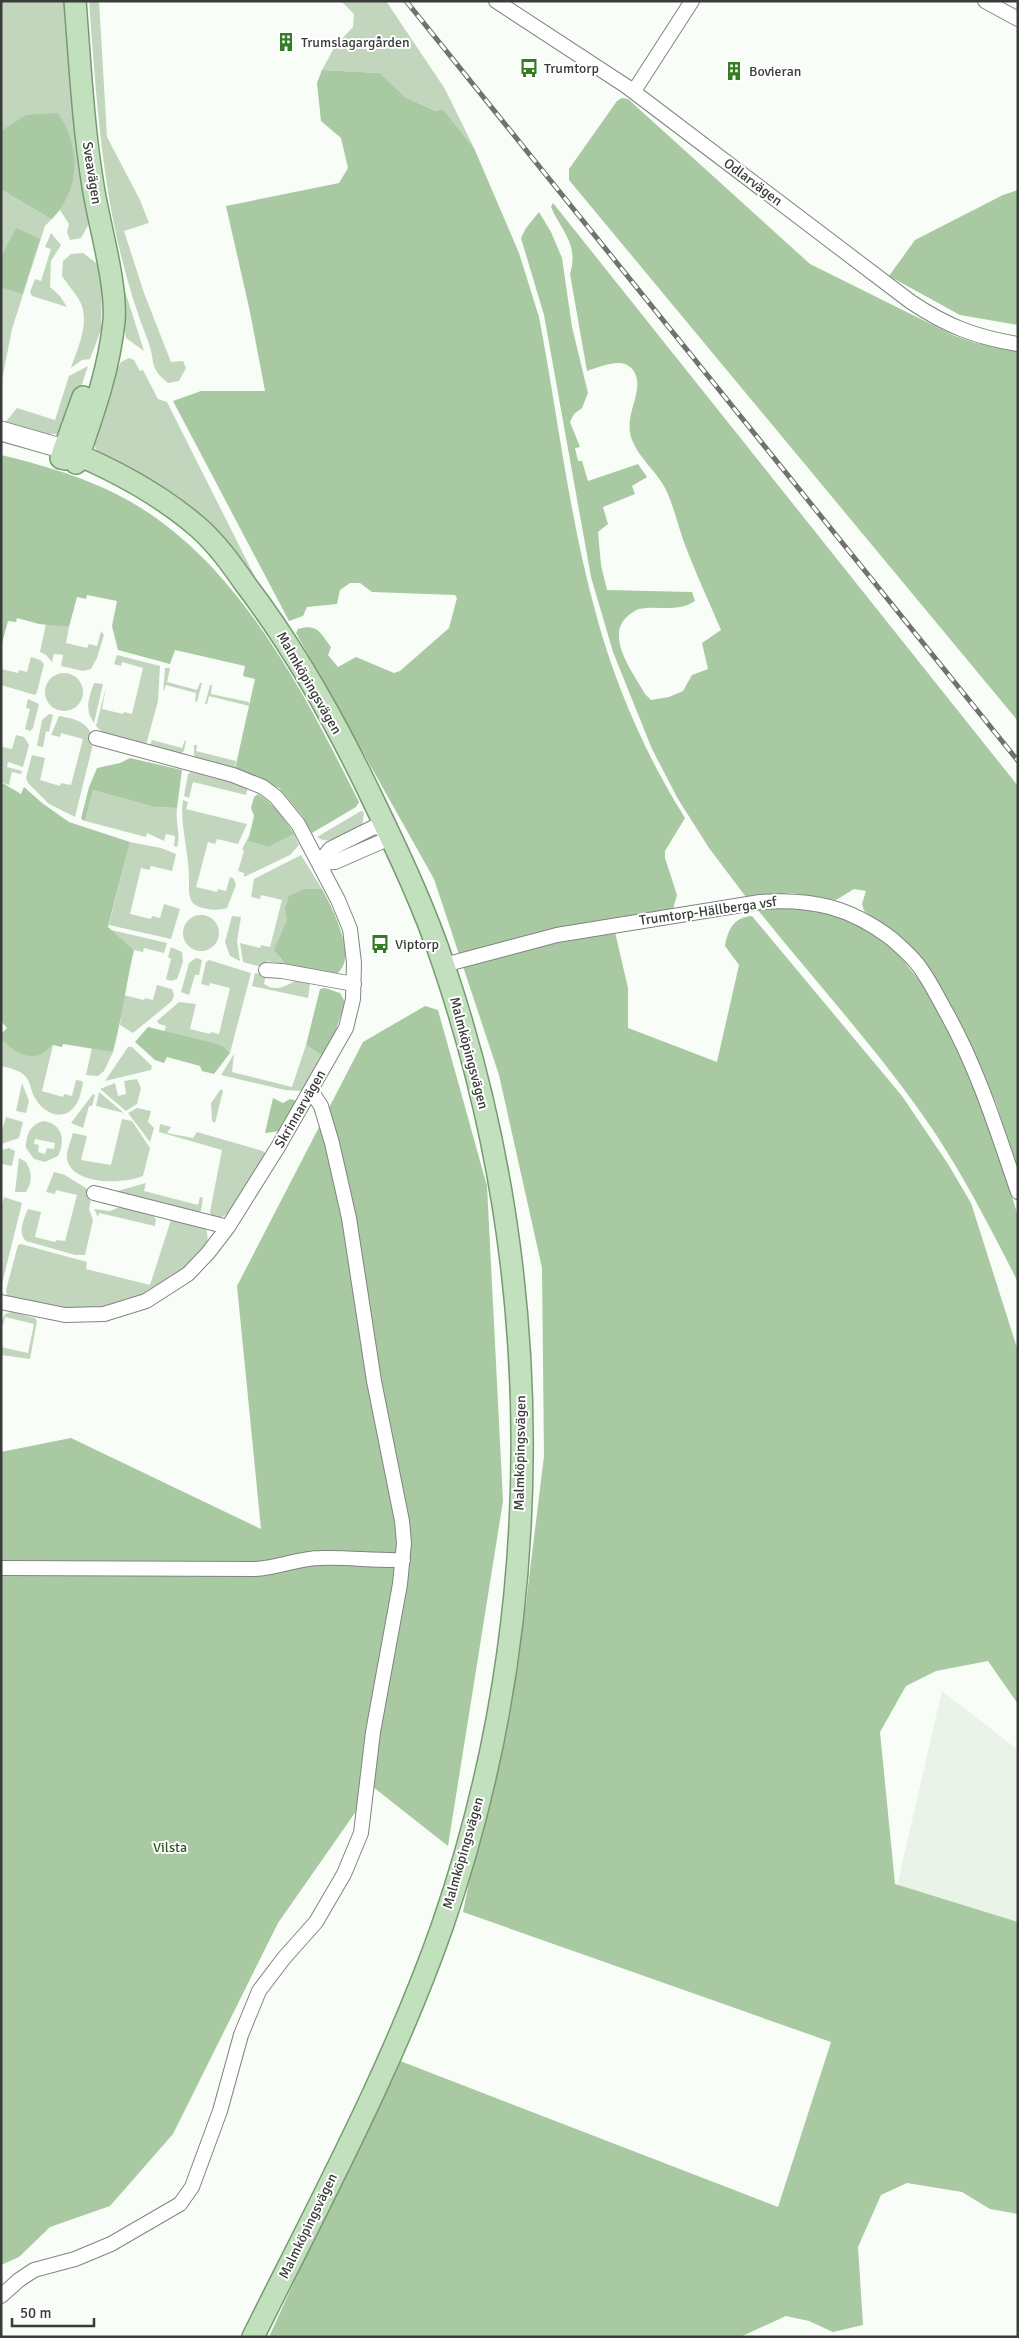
<svg xmlns="http://www.w3.org/2000/svg" width="1019" height="2338" viewBox="0 0 1019 2338" font-family="Signika,sans-serif">
	<style>
		.built { fill: #e9f3e7 }
		.green { fill: #c1d6bd; fill-rule: evenodd }
		.forest { fill: #a8c9a2 }
		.lines { fill: none; stroke-linecap: round; stroke-linejoin: round }
		.street-casing { stroke: #818580; stroke-width: 16 }
		.secondary-casing { stroke: #818580; stroke-width: 21 }
		.primary-casing { stroke: #789a73; stroke-width: 24 }
		.street { stroke: #fff; stroke-width: 14 }
		.secondary { stroke: #fff; stroke-width: 19 }
		.primary { stroke: #c2e0bd; stroke-width: 21 }
		.rail-casing { stroke: #6f726f; stroke-width: 5 }
		.rail { stroke: #fff; stroke-width: 3; stroke-dasharray: 9; stroke-linecap: butt }
		.labels { text-anchor: middle; dominant-baseline: central; stroke-width: 4; stroke-linejoin: round; paint-order: stroke }
		.poi-label { font-size: 14px; fill: #3a3c3a; stroke: #fff; text-anchor: start }
		.street-label { font-size: 14px; fill: #3a3c3a; stroke: #fff }
		.park-label { font-size: 14px; fill: #295521; stroke: #fff }
	</style>
	<rect width="100%" height="100%" fill="#f8fdf7"/>
	<path class="built" d="M942 1691 1018 1750V1922L897 1886Z"/>
	<path class="green" d="M1 1H66L91 220 81 238 70 240 67 232 69 224 60 210 45 226 12 329 1 385Z
		M89 1H99L107 137 140 200 149 223 124 231 144 293 171 362 183 361 186 368 179 381 168 383C148 367 156 362 148 341 104 229 98 120 89 1Z
		M341 1H386L445 89 474 148 443 109 435 111 405 97 380 73 322 70 335 46 353 27 354 14Z
		M91 120 119 272 144 351 126 338 98 186Z
		M51 233 61 245 51 261 50 287 60 296 67 307 32 296 30 292 35 279 41 281 51 249 45 247Z
		M83 253 99 265 102 286 101 330 90 359 82 360 71 368C78 346 92 320 78 298 73 291 67 283 62 276L63 261 71 254Z
		M129 358 134 360 140 371 143 370 158 399 167 402 261 589 102 460 95 447 93 437 117 369 121 362Z
		M88 366 68 426 58 434H44L4 424 17 408 55 420 69 376Z
		M46 624 69 627 66 643 87 648 89 644 97 646 101 631 104 635 97 658 91 669 83 671 61 666 63 655 54 654 52 662 46 655 40 652Z
		M117 655 160 666 158 701 146 745 104 734 96 726 106 687 102 709 123 714 124 712 132 714 143 668 122 662 121 666 114 664Z
		M31 657 40 660 44 664 37 692 35 695 1 685V669L18 673 19 670 27 672Z
		M165 668H170L167 682 197 690 200 683H202L197 702 195 701 196 693 166 685 163 692Z
		M45 692a19 19 0 1 1 38 0a19 19 0 1 1-38 0Z
		M94 683 103 684 94 723C84 709 89 698 94 683Z
		M210 685H212L211 694 249 702V706L209 696 207 704H205Z
		M28 699 39 704 33 728 30 731 25 729 30 709 26 708Z
		M49 714 53 715 49 732 46 731 43 747 37 746 42 720Z
		M59 716C77 719 88 722 94 740L75 817 49 804 28 783 26 778 32 755 45 758 40 780 60 786 61 783 71 785 83 739 61 733 60 737 51 735Z
		M16 735 24 737 29 745 23 767 8 762 7 767 22 771 21 774 12 772 9 785 1 782V750L3 747 12 749Z
		M152 740 182 748 185 740 186 741 184 751 179 755 149 748Z
		M194 745H197L196 751 236 761 235 769 197 759 194 755Z
		M191 772 248 787 246 795 193 782 189 798 184 796 188 774Z
		M93 790 154 807 177 808C175 822 181 834 177 847L174 846 175 836 166 834 164 841 147 833 146 837 85 821Z
		M183 800 188 802 186 809 247 824 238 844 217 839 215 844 208 842 196 887 217 892 218 889 226 891 230 877 234 879 236 885 227 908C218 911 202 910 194 904 188 899 189 888 189 882 190 856 179 822 183 800Z
		M361 811 364 812 362 827C349 833 330 847 317 837Z
		M250 834 248 841 269 847 294 834 299 845 290 855 244 877V873L238 871 244 851 242 849Z
		M130 842 161 848 176 854 172 871 151 866 149 870 141 868 130 914 151 919 152 916 160 918 164 904 180 909 171 939 109 925Z
		M301 855 322 889H304L286 908C286 912 287 916 287 920 285 936 267 947 285 964L267 961 265 968 243 962 240 943 260 948 261 945 270 947 282 900 261 895 260 899 251 897 254 879Z
		M183 933a18 18 0 1 1 36 0a18 18 0 1 1-36 0Z
		M232 916 241 917 237 941 240 961 230 956 225 942Z
		M111 930 167 943 164 953 144 948 143 952 134 950Z
		M171 947 182 952 183 962 177 979 171 981 166 979 171 959 168 957Z
		M196 958 202 960 199 975H195L189 995 181 992 189 963Z
		M209 960 251 973 230 1053 223 1046 164 1032 166 1026 159 1024 157 1021 179 1002 196 1004 190 1029 210 1034 211 1032 219 1034 230 988 210 983 209 986 201 984 206 962Z
		M255 973 266 975 264 984C275 992 285 987 296 980L310 983 308 998 252 986Z
		M157 985 172 989 174 995 172 1001 133 1033 120 1025 123 995 144 1000 145 998 153 1000Z
		M1 1039C9 1048 23 1059 36 1056 42 1055 48 1048 53 1045L42 1091 63 1097 64 1094 72 1096 76 1080 82 1081 83 1084C81 1091 80 1100 75 1106 63 1122 44 1114 35 1098 31 1092 31 1083 26 1077 20 1070 10 1068 1 1066Z
		M306 1045 323 1056 302 1091 285 1090 221 1075 234 1054 232 1072 292 1087Z
		M128 1047H132L152 1066 151 1070 105 1081Z
		M92 1048 113 1052 104 1071 98 1076 86 1075Z
		M137 1079 141 1088 137 1104 126 1111 100 1089 115 1083 118 1096 126 1094 124 1081Z
		M22 1083 29 1101 26 1113 16 1111Z
		M221 1089 223 1091 215 1123 212 1121 211 1103Z
		M99 1092 124 1113 96 1106Z
		M93 1094 95 1095 92 1106H89L83 1128 71 1123Z
		M137 1108 151 1111 148 1122 154 1128 150 1142 128 1113Z
		M6 1117 23 1122 19 1138 1 1144V1133Z
		M122 1119 132 1121 150 1148 143 1176C125 1184 72 1186 67 1159 66 1152 71 1140 73 1133L87 1136 81 1160 111 1165Z
		M44 1121C62 1124 66 1140 58 1156L45 1162 34 1159 26 1148C26 1135 30 1124 44 1121ZM35 1139 55 1143 54 1149 47 1148 45 1154 38 1152 39 1145 34 1144Z
		M160 1124 171 1127 167 1133 193 1138 197 1132 263 1151 266 1154 228 1213C222 1218 218 1219 211 1215L210 1212 222 1150 159 1132Z
		M9 1148 15 1151 12 1166 1 1164V1150Z
		M19 1158 26 1162C32 1173 33 1181 26 1192H15Z
		M54 1172 65 1175 92 1192 89 1209 93 1220 85 1255H75L26 1241C17 1233 24 1219 28 1209L41 1212 35 1237 55 1242 57 1240 65 1241 77 1195 56 1190 55 1194 46 1192Z
		M146 1183 144 1191 198 1205 200 1197 203 1198 201 1211 194 1213 118 1194 117 1191Z
		M4 1197 22 1203 1 1288V1209Z
		M120 1207 153 1216 156 1219 155 1226 99 1213 98 1217 94 1209 110 1211Z
		M171 1220 201 1226 207 1231 208 1243 184 1270 141 1296 125 1303 99 1308 70 1309 7 1297 6 1290 18 1245 21 1244 87 1262 86 1269 150 1285Z
		M11 1312 35 1318 37 1321 30 1359 1 1355V1347L28 1353 34 1324 5 1317 3 1325 1 1323 5 1314Z"/>
	<path class="forest" d="M322 70 380 73 405 97 435 111 443 109 474 148 519 253 539 317C558 416 569 517 596 614 615 685 646 756 685 818L665 851V858L677 895 673 909 612 919 628 988V1028L717 1062 739 965 725 946C728 929 734 917 752 916L902 1096 948 1164 971 1203 1018 1351V1704L988 1661 936 1671 906 1686 880 1732 895 1884 1018 1922V2214L990 2209 962 2192 907 2183 881 2195 858 2247 863 2325 833 2332 809 2321 786 2316 740 2337H269L395 2059 778 2207 831 2042 463 1912 526 1603 544 1456 542 1268 499 1075 434 879 296 633 298 629C318 623 320 633 331 647L328 655 338 667 356 657 394 673 400 671 449 628 457 598 455 595 372 592 360 583H350L340 590 337 604 307 607 303 616 289 621 173 401 201 391H265L250 312 226 206 339 183 348 168 341 138 321 121 317 83Z
		M622 98 628 99 810 264 955 336 976 343 1018 349V721L569 180V169L617 101Z
		M58 113C81 148 81 187 52 219L1 189V131L26 115Z
		M1018 190V325L960 315 889 276 915 240 1003 195Z
		M553 203 1018 786V1176L997 1106 973 1053 884 927 864 911 862 904 866 891 854 889 836 900 792 893 746 897 709 848 678 799 652 749 613 652 591 577 544 315 521 238 526 228 539 212 551 232 562 258 572 327 588 393 582 408 574 414 570 422 580 447 575 448 578 461H582L588 481 638 464 647 477 632 486 635 494 603 507 608 524 598 532 601 565 607 590 692 592 695 601C676 613 660 605 639 609 635 610 632 613 629 615 603 635 634 674 645 694L651 700 669 697 683 691 692 675 708 669 702 643 721 630C709 602 696 574 685 545 678 526 674 506 665 488 656 471 639 458 632 440 622 414 647 390 633 370 622 356 601 367 587 371L570 274C579 244 562 232 551 207Z
		M16 228 40 239 22 294 1 287V257Z
		M1 455C43 465 84 477 122 497 237 558 303 691 359 802L356 807 312 833 303 817 279 788 235 769 255 679 243 676 245 666 175 650 170 664 118 650 112 626 117 601 87 595 86 599 77 597 69 627 39 624 17 618 16 622 8 621 1 647Z
		M130 758 182 770 177 808 154 807 93 790 85 821 81 819 89 787 97 768 120 763Z
		M1 782 21 794 24 787 42 803 69 822 130 842 108 927 134 950C126 984 122 1018 113 1052L63 1044 62 1047 53 1045C48 1049 42 1055 36 1056 23 1059 9 1048 1 1039V1034L7 1028 1 1021Z
		M258 794C274 804 284 818 294 834L269 847 248 841 254 816 251 808 254 797Z
		M304 889H322C332 907 361 963 334 975L285 964 274 950 287 920 285 908 289 896Z
		M790 906 846 918 877 935 895 950 926 989 963 1057 982 1100 1018 1216V1282C992 1231 966 1180 935 1133 882 1054 817 984 758 910Z
		M325 988 340 993 345 1002 335 1033 323 1056 306 1045 320 989Z
		M425 1006 438 1010 487 1186 503 1501 448 1846 373 1787 278 1923 173 2134 110 2206 50 2227 19 2257 1 2265V1452L71 1438 261 1529 237 1286 363 1042Z
		M148 1027 213 1043 223 1046 230 1053 214 1074 202 1071 200 1066 167 1057 164 1063 155 1060 135 1042Z
		M273 1098 283 1103 290 1099 297 1101 280 1131 265 1133Z"/>
	<g class="lines">
		<g class="street-casing">
			<path id="street" d="M496 1 626 86 911 302C947 326 975 337 1018 344
				M985 1 1018 19
				M634 91 692 1
				M374 827 387 829 383 841 335 862 319 863 330 849Z
				M444 965 557 935 760 902C812 898 850 907 892 939 902 948 914 958 921 969 931 983 938 998 946 1012 978 1069 997 1131 1018 1192
				M266 970 282 971 354 984
				M94 1193 228 1227
				M1 1302 65 1315 104 1314 146 1301 188 1274 208 1253 228 1227 278 1147 346 1028 353 999 354 963 350 929 338 900 298 824 276 797 263 787 233 775 96 738
				M1 1568 255 1569C278 1568 298 1558 321 1558 348 1557 375 1561 403 1560
				M1 2296 19 2280 34 2270 75 2259 111 2244 180 2204 192 2187 220 2111 241 2035 259 1991 284 1958 316 1922 344 1874 361 1833 373 1732 400 1584 404 1543 402 1521 374 1381 349 1218 332 1143 321 1106 311 1091"/>
		</g>
		<g class="secondary-casing">
			<path id="secondary" d="M1 431 64 449"/>
		</g>
		<g class="primary-casing">
			<path id="primary" d="M75 1C80 63 83 125 93 186 99 225 117 283 114 321 109 371 92 417 76 463
				M64 449C113 469 160 494 199 528 218 545 232 565 246 585 297 652 338 726 374 802 400 856 425 909 444 966 548 1274 549 1619 442 1927 392 2069 320 2202 253 2337
				M66 459 61 458 83 397"/>
		</g>
		<use href="#street" class="street"/>
		<use href="#secondary" class="secondary"/>
		<use href="#primary" class="primary"/>
		<g class="rail-casing">
			<path id="rail" d="M406 1 1018 761"/>
		</g>
		<use href="#rail" class="rail"/>
	</g>
	<defs>
		<g id="building-bare" transform="scale(1.5)"><path d="M-4-6H4V6H1V3H-1V6H-4ZM-2.5-4.3h1.7v1.8h-1.7ZM.8-4.3h1.7v1.8H.8ZM-2.5-1h1.7V.8h-1.7ZM.8-1h1.7V.8H.8Z" fill="#337e25" stroke="#fff" stroke-width="2.5" paint-order="stroke"/></g>
		<g id="bus-bare" transform="scale(1.5)"><path d="M-5-6H5V4H4V6H2V4H-2V6H-4V4H-5ZM-3.5-4V0h7V-4ZM-3.5 1.2v1.5H-2V1.2ZM2 1.2v1.5H3.5V1.2Z" fill="#337e25" stroke="#fff" stroke-width="2.5" paint-order="stroke"/></g>
	</defs>
	<g fill-rule="evenodd">
		<use href="#building-bare" x="286" y="42"/>
		<use href="#bus-bare" x="529" y="68"/>
		<use href="#building-bare" x="734" y="71"/>
		<use href="#bus-bare" x="380" y="944"/>
	</g>
	<g class="labels">
		<g class="poi-label">
			<text x="301" y="42">Trumslagargården</text>
			<text x="544" y="68">Trumtorp</text>
			<text x="749" y="71">Bovieran</text>
			<text x="395" y="944">Viptorp</text>
		</g>
		<g class="street-label">
			<text transform="translate(92 173) rotate(81)">Sveavägen</text>
			<text transform="translate(753 182) rotate(37)">Odlarvägen</text>
			<text transform="translate(309 683) rotate(60)">Malmköpingsvägen</text>
			<text transform="translate(708 911) rotate(-8)">Trumtorp-Hällberga vsf</text>
			<text transform="translate(469 1053) rotate(75)">Malmköpingsvägen</text>
			<text transform="translate(300 1109) rotate(-60)">Skrinnarvägen</text>
			<text transform="translate(520 1453) rotate(-89)">Malmköpingsvägen</text>
			<text transform="translate(463 1853) rotate(-74)">Malmköpingsvägen</text>
			<text transform="translate(308 2226) rotate(-64)">Malmköpingsvägen</text>
		</g>
		<g class="park-label">
			<text x="170" y="1847">Vilsta</text>
		</g>
	</g>
	<rect width="1019" height="2338" fill="none" stroke="#3a3c3a" stroke-width="5"/>
	<path d="M12 2318v8h82v-8" fill="none" stroke="#3a3c3a" stroke-width="2.5"/>
	<text x="20" y="2318" font-size="15" fill="#3a3c3a" stroke="#ffffff" stroke-width="4" paint-order="stroke">50 m</text>
</svg>
